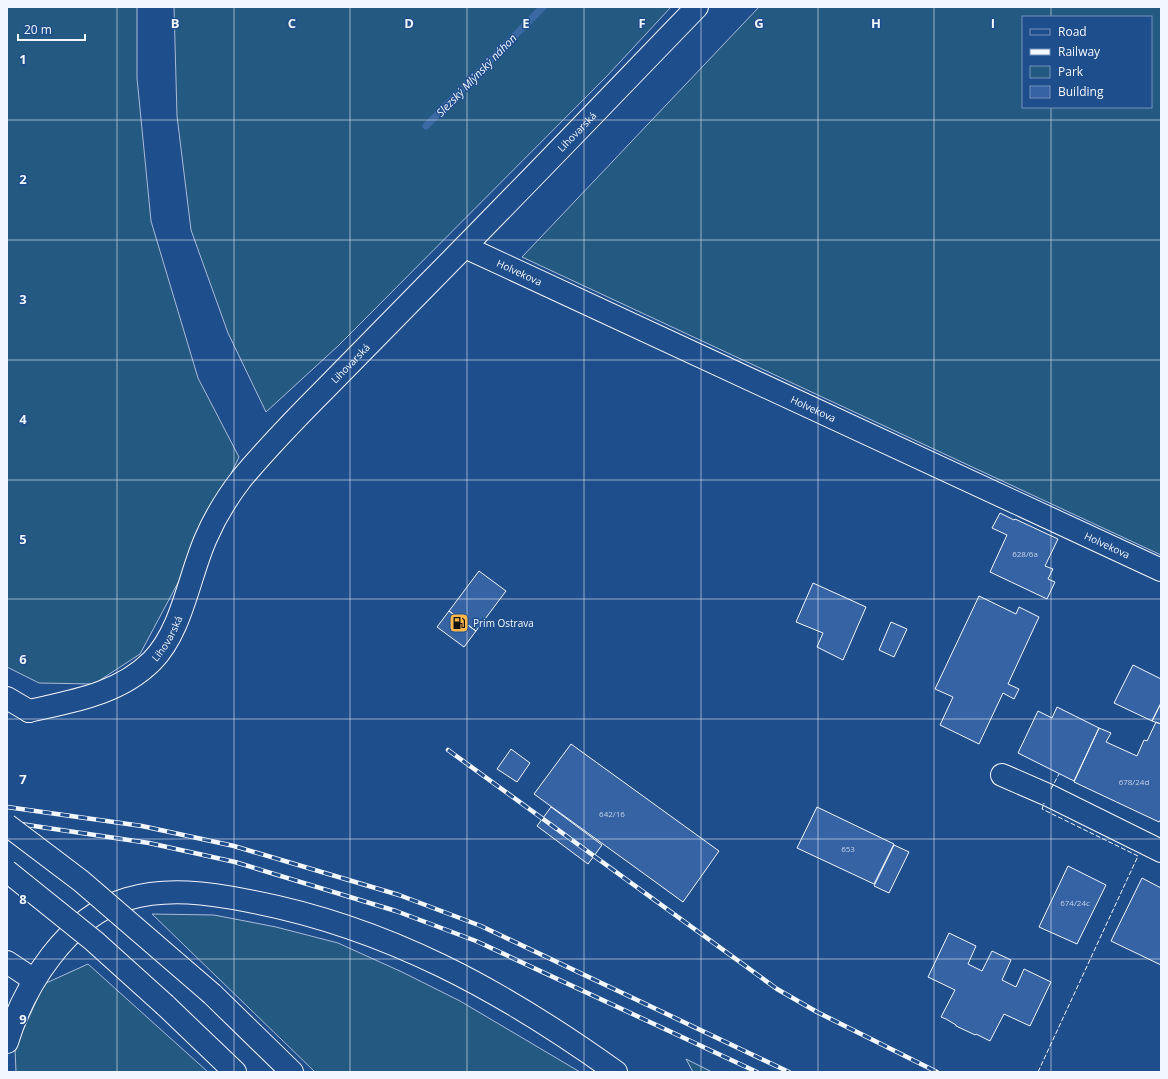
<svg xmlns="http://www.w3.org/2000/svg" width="1168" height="1079" viewBox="0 0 1168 1079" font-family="'Open Sans',sans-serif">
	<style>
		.green { fill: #245a82; stroke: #a8bbd7; fill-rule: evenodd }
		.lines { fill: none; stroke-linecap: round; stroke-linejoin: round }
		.stream { stroke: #3b69a3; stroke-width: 7 }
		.building { fill: #3563a3; stroke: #f2f6ff }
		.minor-casing { stroke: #f2f6ff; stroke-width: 24 }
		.major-casing { stroke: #f2f6ff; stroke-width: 24 }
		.minor { stroke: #1f4e8c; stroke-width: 22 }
		.major { stroke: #1f4e8c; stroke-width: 22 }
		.rail-casing { stroke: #f2f6ff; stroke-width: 4.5 }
		.rail { stroke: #1f4e8c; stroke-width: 3; stroke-dasharray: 9; stroke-linecap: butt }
		.major-bridge-casing { stroke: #f2f6ff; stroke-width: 24; stroke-linecap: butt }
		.major-bridge { stroke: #1f4e8c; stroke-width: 22 }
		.fence { stroke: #f2f6ff; stroke-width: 1; stroke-dasharray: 5 2; stroke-linecap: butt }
		.grid { fill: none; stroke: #f2f6ff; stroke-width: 1; stroke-opacity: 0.55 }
		.labels { text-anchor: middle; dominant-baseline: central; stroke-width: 3; stroke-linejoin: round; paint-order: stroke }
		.number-label { font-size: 8px; fill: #c3d1e8 }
		.street-label { font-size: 10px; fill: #f2f6ff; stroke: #1f4e8c }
		.poi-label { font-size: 10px; fill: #f2f6ff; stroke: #1f4e8c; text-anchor: start }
		.water-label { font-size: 11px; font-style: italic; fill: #f2f6ff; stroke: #1f4e8c }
		.grid-label { font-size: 13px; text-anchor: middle; font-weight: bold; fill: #f2f6ff; stroke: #1f4e8c; stroke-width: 3; stroke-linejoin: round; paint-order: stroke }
	</style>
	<rect width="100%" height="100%" fill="#1f4e8c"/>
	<path class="green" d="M7 7H137V78L151 221 198 378 239 457 189 562 140 654 94 684 39 683 7 667Z
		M174 7H671L607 76 338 346 266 412 228 333 191 230 177 116Z
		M759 7H1161V555L522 257ZM1023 17H1151V107H1023Z
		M152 914 214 915 276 927 338 943 402 972 460 1001 580 1072H315Z
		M88 964 208 1072H16L15 1048 44 984Z
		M686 1059 712 1072H693Z"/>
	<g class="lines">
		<path class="stream" d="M426 126 543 7"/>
	</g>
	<path class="building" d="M1000 513 1014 520 1015 519 1058 539 1045 566 1053 569 1048 579 1055 582 1047 599 990 572 1007 535 992 528Z
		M479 571 506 591 476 631 449 611Z
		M813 583 866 607 843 660 817 647 823 633 796 622Z
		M979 596 1016 614 1019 607 1039 617 1008 684 1019 689 1014 699 1003 693 979 744 940 725 953 697 935 689Z
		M449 611 476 631 464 647 437 627Z
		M891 622 907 629 894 657 879 650Z
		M1133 665 1161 679V703L1152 721 1114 703Z
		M1161 703V724L1152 721Z
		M1057 707 1099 728 1074 781 1018 753 1038 711 1052 718Z
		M1156 722 1161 724V819L1159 822 1074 782 1099 728 1111 733 1106 742 1137 756 1144 740 1147 741Z
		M571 744 719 851 683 902 534 794Z
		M511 749 530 763 517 782 497 769Z
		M551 807 602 845 588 864 537 826Z
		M817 807 894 844 874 884 797 848Z
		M894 845 909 852 889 893 874 886Z
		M1068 866 1106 885 1077 944 1039 927Z
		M1142 878 1161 888V965L1111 941Z
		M949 933 976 946 968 964 982 971 992 951 1011 960 1002 980 1016 987 1024 969 1051 982 1030 1026 1004 1014 990 1041 976 1034 975 1035 971 1033 956 1026V1025L946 1019 941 1017 955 990 928 977Z"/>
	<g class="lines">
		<g class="minor-casing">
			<g id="minor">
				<path id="s1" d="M465 247 1161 570"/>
				<path id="s2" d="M29 711C73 701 119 694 152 661 182 631 189 576 206 538 215 517 228 496 242 478 269 446 298 416 327 387 361 352 395 318 429 283 519 192 608 99 697 7"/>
				<path d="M1002 775 1048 795 1161 851"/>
				<path d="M7 962 34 980"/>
			</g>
		</g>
		<g class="major-casing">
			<path id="major" d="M7 698 29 711
				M212 994 292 1072
				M165 1005 235 1072
				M7 1042C24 986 67 917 127 899 167 887 209 893 249 901 387 927 503 991 616 1072"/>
		</g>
		<use href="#minor" class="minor"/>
		<use href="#major" class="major"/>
		<g class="rail-casing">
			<path id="rail" d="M448 750 777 989 817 1012 937 1072
				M7 807 142 826 234 846 399 895 481 926 789 1072
				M7 822 149 843 235 862 396 911 476 941 757 1072"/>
		</g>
		<use href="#rail" class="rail"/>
		<g class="major-bridge-casing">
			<path id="major-bridge" d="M7 825 81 881 212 994
				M7 871 94 941 165 1005"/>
		</g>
		<use href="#major-bridge" class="major-bridge"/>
		<path class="fence" d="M1051 789 1059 774
			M1038 1072 1138 856 1042 809 1044 803"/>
	</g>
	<path class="grid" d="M117 7V1072M234 7V1072M350 7V1072M467 7V1072M584 7V1072M701 7V1072M818 7V1072M934 7V1072M1051 7V17M1051 107V1072M7 120H1161M7 240H1161M7 360H1161M7 480H1161M7 599H1161M7 719H1161M7 839H1161M7 959H1161"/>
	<defs>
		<g id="fuel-square" transform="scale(1)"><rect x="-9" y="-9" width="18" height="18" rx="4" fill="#ffb74d" stroke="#1f4e8c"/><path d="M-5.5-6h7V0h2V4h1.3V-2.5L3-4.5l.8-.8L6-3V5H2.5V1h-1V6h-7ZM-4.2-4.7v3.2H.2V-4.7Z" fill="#111"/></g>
	</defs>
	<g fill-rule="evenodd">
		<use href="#fuel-square" x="459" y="623"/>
	</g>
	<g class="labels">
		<g class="number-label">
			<text x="1025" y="553">628/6a</text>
			<text x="1134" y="781">678/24d</text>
			<text x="612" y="813">642/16</text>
			<text x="848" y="848">653</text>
			<text x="1075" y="902">674/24c</text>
		</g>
		<g class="street-label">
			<text stroke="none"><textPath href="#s2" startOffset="822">Lihovarská</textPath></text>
			<text stroke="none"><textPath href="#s1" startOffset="60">Holvekova</textPath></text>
			<text stroke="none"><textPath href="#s2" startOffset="498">Lihovarská</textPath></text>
			<text stroke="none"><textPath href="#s1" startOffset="384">Holvekova</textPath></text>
			<text stroke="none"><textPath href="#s1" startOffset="708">Holvekova</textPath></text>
			<text stroke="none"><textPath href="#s2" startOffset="162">Lihovarská</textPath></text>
		</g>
		<g class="poi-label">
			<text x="473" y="623">Prim Ostrava</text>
		</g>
		<g class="water-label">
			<text transform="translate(476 75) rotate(-46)">Slezský Mlýnský náhon</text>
		</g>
	</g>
	<g class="grid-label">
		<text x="175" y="28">B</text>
		<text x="292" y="28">C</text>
		<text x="409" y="28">D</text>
		<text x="526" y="28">E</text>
		<text x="642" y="28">F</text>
		<text x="759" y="28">G</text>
		<text x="876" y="28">H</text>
		<text x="993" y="28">I</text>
		<text x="23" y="64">1</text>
		<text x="23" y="184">2</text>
		<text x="23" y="304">3</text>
		<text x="23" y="424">4</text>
		<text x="23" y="544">5</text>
		<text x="23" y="664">6</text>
		<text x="23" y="784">7</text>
		<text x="23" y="904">8</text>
		<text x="23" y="1024">9</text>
	</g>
	<rect width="1168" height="1079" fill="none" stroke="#f2f6ff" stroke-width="16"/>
	<rect x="1022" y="16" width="130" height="92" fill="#1f4e8c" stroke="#7391ba"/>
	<rect x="1030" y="29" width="20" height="6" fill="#1f4e8c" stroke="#7391ba"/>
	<text x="1058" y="36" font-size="12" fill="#f2f6ff">Road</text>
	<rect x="1030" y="49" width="20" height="6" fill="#f2f6ff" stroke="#7391ba"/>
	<text x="1058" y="56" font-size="12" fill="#f2f6ff">Railway</text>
	<rect x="1030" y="66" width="20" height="12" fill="#245a82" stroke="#7391ba"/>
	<text x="1058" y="76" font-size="12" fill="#f2f6ff">Park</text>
	<rect x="1030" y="86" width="20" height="12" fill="#3563a3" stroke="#7391ba"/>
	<text x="1058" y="96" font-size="12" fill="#f2f6ff">Building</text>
	<path d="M18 34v6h67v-6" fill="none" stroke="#f2f6ff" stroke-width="2"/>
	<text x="24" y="34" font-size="12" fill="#f2f6ff" stroke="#1f4e8c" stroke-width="3" paint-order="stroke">20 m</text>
</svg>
